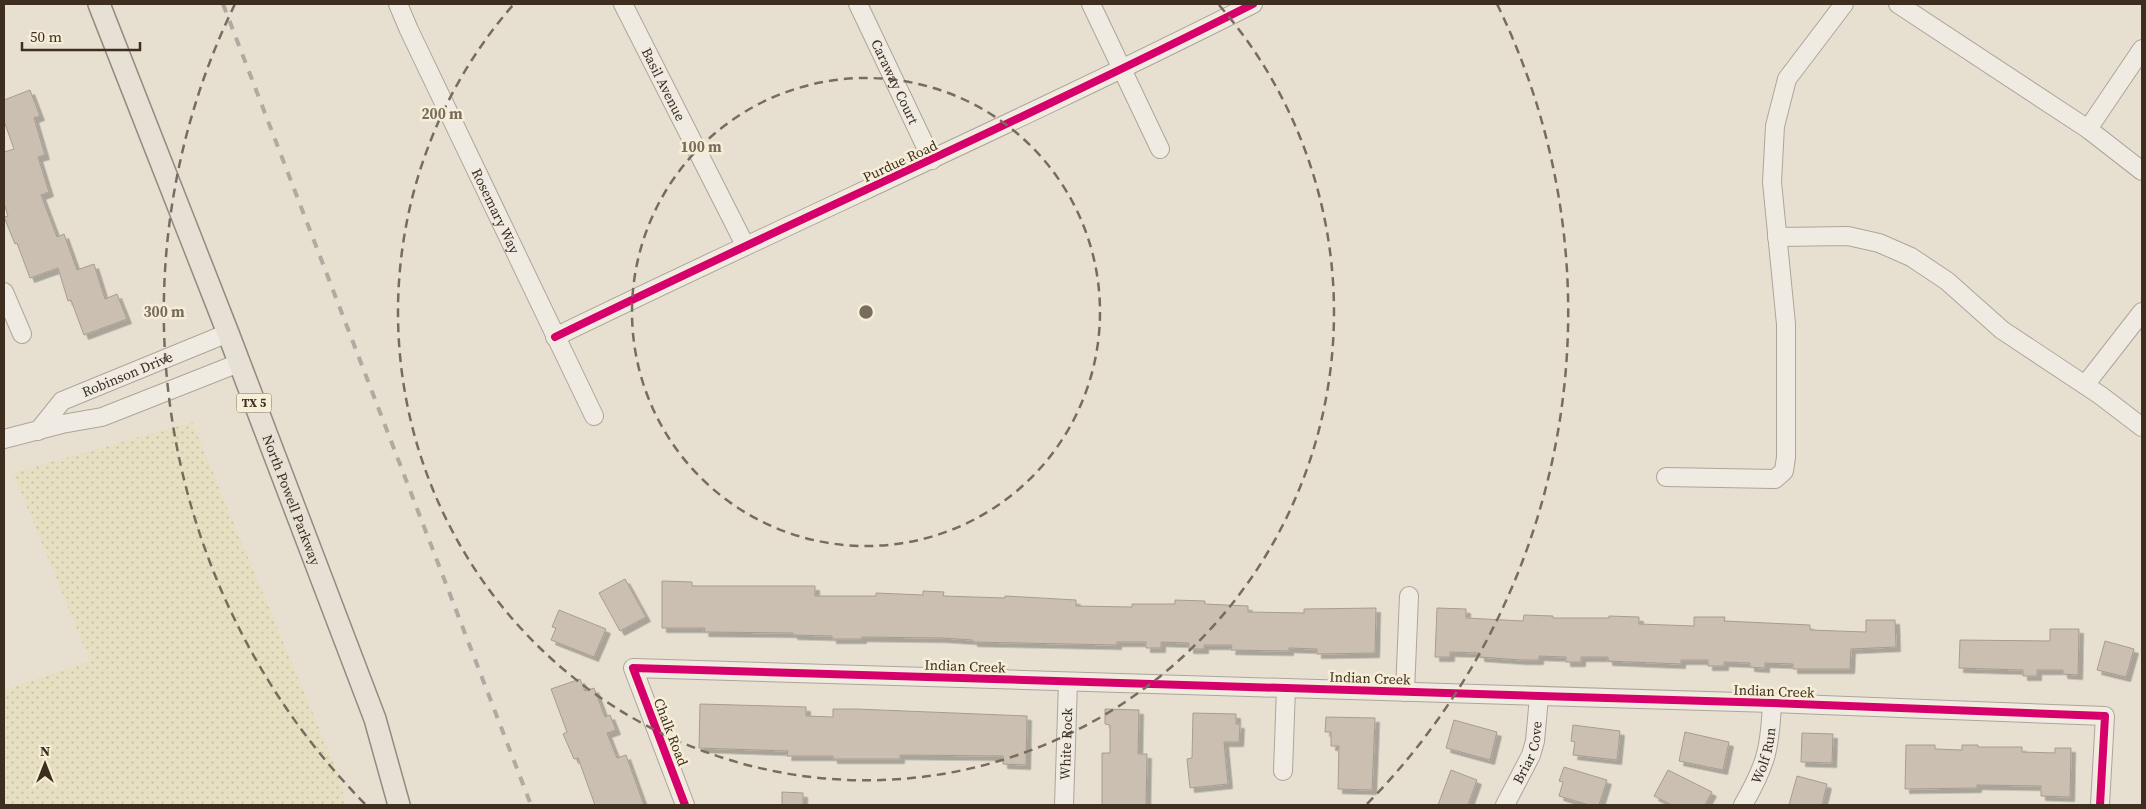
<svg xmlns="http://www.w3.org/2000/svg" width="2146" height="809" viewBox="0 0 2146 809" font-family="'Source Serif 4',serif">
	<style>
		.farmland { fill: url(#farmland-dots) }
		.building { fill: #cbbfb2; stroke: #a89c90; filter: url(#shadow) }
		.lines { fill: none; stroke-linecap: round; stroke-linejoin: round }
		.minor-casing { stroke: #ada599; stroke-width: 20 }
		.major-casing { stroke: #928b80; stroke-width: 24 }
		.minor { stroke: #efebe3; stroke-width: 18 }
		.major { stroke: #e6e1d4; stroke-width: 21 }
		.rail { stroke: #afaaa2; stroke-width: 4; stroke-dasharray: 9 9; stroke-linecap: butt }
		.cycleway-casing { stroke: #f7eed8; stroke-width: 11 }
		.cycleway { stroke: #d6006c; stroke-width: 8 }
		.ring { fill: none; stroke: #786c5e; stroke-width: 2.5; stroke-dasharray: 9 6 }
		.labels { text-anchor: middle; dominant-baseline: central; stroke-width: 5; stroke-linejoin: round; paint-order: stroke }
		.shield { fill: #f7eed8; stroke: #756857; stroke-width: 1 }
		.shield-label { font-size: 12px; font-weight: bold; fill: #3d2e20 }
		.street-label { font-size: 14px; fill: #3d2e20; stroke: #f7eed8 }
		.centre { fill: #786c5e; stroke: #f7eed8; stroke-width: 2.5 }
		.ring-label { font-size: 15px; text-anchor: middle; font-weight: bold; fill: #786c5e; stroke: #f7eed8; stroke-width: 5; stroke-linejoin: round; paint-order: stroke }
	</style>
	<defs>
		<pattern id="farmland-dots" width="8" height="8" patternUnits="userSpaceOnUse" patternTransform="scale(1.25)"><rect width="8" height="8" fill="#e6dfc2"/><path d="M2 2h.1M6 6h.1" fill="none" stroke="#c6c0a6" stroke-width="1.8" stroke-linecap="round"/></pattern>
		<filter id="shadow"><feDropShadow dx="4.5" dy="4.5" stdDeviation="0" flood-color="#0004"/></filter>
	</defs>
	<rect width="100%" height="100%" fill="#e7e0d1"/>
	<path class="farmland" d="M192 422 338 774 346 805H4V690L90 661 13 473Z"/>
	<path class="building" d="M30 90 40 116 34 118 45 155 38 157 49 192 41 195 57 237 64 234 77 270 94 264 105 299 117 294 127 319 84 335 71 300 68 301 58 268 30 278 17 243 15 244 4 217 8 216 4 203V152L14 149 4 121V100Z
		M625 579 646 617 620 631 599 593Z
		M662 581 692 582V586H815V596H876V593L923 595V591L944 592 943 596 1005 598V596L1076 600V606L1132 607V604H1175V600L1205 601V604L1248 606V612L1304 613V609L1376 608 1375 653 1317 654V649L1289 648V651L1231 650 1232 645H1204V649H1189V643L1161 642V648H1146V642H1117V645L973 642V640L943 638 862 637V639H832V636L793 635V633L704 632 705 628H662Z
		M1437 608 1466 609V618L1523 621 1524 615 1553 616V618H1609V616L1639 617V624L1694 626V617H1725L1724 621 1810 625V630L1866 632V620H1895L1896 647 1851 649 1850 669H1793V664L1765 663V668L1750 667V663L1724 662V666H1708V660H1681V664L1608 661V657H1581V662H1566V657L1539 656V660H1522L1480 657V653L1450 652V657H1435Z
		M559 610 606 629 594 657 551 640 556 628 552 627Z
		M2050 629H2079L2078 675 2063 674V670H2037V676H2023V670L1959 668 1960 640 2050 641Z
		M2105 641 2134 649 2126 677 2097 670Z
		M580 679 585 691 594 688 605 717 610 715 616 730 607 733 617 758 626 755 644 805H595L578 758 574 759 563 734 567 732 551 689Z
		M700 704 806 707V716L833 717V709H856L1027 716 1026 765 1003 764V756L900 755V759H833V756H787L788 751 699 748Z
		M1105 709 1139 710 1138 754H1147L1146 805H1102V753H1110V725L1105 724Z
		M1193 713 1236 714V724H1240L1239 742H1224L1228 784 1190 788 1187 759 1192 758Z
		M1326 717 1375 718 1372 790 1338 789 1339 746H1331V732H1325Z
		M1454 720 1497 732 1490 760 1446 748Z
		M1573 725 1620 731 1617 760 1573 755 1575 742 1571 741Z
		M1685 732 1729 742 1723 770 1679 761Z
		M1802 733 1833 734 1832 763 1801 762Z
		M1906 745H1935V749L1962 750V745H1978V747H2022V752L2055 753V748H2071L2070 797 2041 796V786L1977 785V788L1905 789Z
		M1564 767 1607 780 1599 805H1589L1559 796 1563 782 1559 781Z
		M1451 770 1477 780 1468 805H1438Z
		M1668 770 1712 792 1705 805H1672L1654 796Z
		M1797 776 1827 784 1822 805H1789Z
		M782 792 803 793V805H782Z"/>
	<g class="lines">
		<g class="minor-casing">
			<g id="minor">
				<path id="s1" d="M398 4 409 30 594 416"/>
				<path id="s2" d="M623 4 745 245"/>
				<path id="s3" d="M858 4 932 160"/>
				<path d="M1091 4 1160 149"/>
				<path d="M1898 4 2088 129 2142 171"/>
				<path d="M2088 129 2142 49"/>
				<path d="M1777 237 1848 236 1879 243 1911 257 1947 281 2002 330 2100 395 2142 427"/>
				<path d="M4 292 22 334"/>
				<path d="M555 337C787 224 1023 120 1253 4"/>
				<path d="M2085 385 2142 312"/>
				<path id="s4" d="M38 431 62 401 228 333"/>
				<path d="M4 439 62 424 102 417 239 363"/>
				<path d="M1666 477 1775 479 1784 471 1786 457V324L1772 182 1775 126 1787 79 1844 4"/>
				<path d="M1405 692 1409 596"/>
				<path d="M1283 771 1286 688"/>
				<path d="M685 805 633 668 1772 703 2105 716 2100 805"/>
				<path id="s5" d="M1064 805 1068 682"/>
				<path id="s6" d="M1505 805 1531 755 1535 741 1539 697"/>
				<path id="s7" d="M1743 805C1766 765 1770 749 1772 703"/>
			</g>
		</g>
		<g class="major-casing">
			<g id="major">
				<path id="s8" d="M99 4 228 333 375 719 399 805"/>
			</g>
		</g>
		<use href="#minor" class="minor"/>
		<use href="#major" class="major"/>
		<path class="rail" d="M223 4 531 805"/>
		<g class="cycleway-casing">
			<path id="cycleway" d="M555 337C787 224 1023 120 1253 4
				M685 805 633 668 1772 703 2105 716 2100 805"/>
		</g>
		<use href="#cycleway" class="cycleway"/>
	</g>
	<g class="ring">
		<circle cx="866" cy="312" r="234"/>
		<path d="M1219 5A468 468 0 1 1 513 5"/>
		<path d="M365 804A702 702 0 0 1 235 4M1497 4A702 702 0 0 1 1367 804"/>
	</g>
	<g class="labels">
		<rect class="shield" x="236.5" y="393.5" width="35" height="19" rx="4"/>
		<g class="shield-label">
			<text x="254" y="403">TX 5</text>
		</g>
		<g class="street-label">
			<text stroke="none"><textPath href="#s3" startOffset="86">Caraway Court</textPath></text>
			<text stroke="none"><textPath href="#s2" startOffset="90">Basil Avenue</textPath></text>
			<text transform="translate(900 161) rotate(-25)">Purdue Road</text>
			<text stroke="none"><textPath href="#s1" startOffset="229">Rosemary Way</textPath></text>
			<text stroke="none"><textPath href="#s4" startOffset="109">Robinson Drive</textPath></text>
			<text stroke="none"><textPath href="#s8" startOffset="532">North Powell Parkway</textPath></text>
			<text transform="translate(965 666) rotate(2)">Indian Creek</text>
			<text transform="translate(1370 678) rotate(2)">Indian Creek</text>
			<text transform="translate(1774 691) rotate(2)">Indian Creek</text>
			<text transform="translate(671 732) rotate(69)">Chalk Road</text>
			<text stroke="none"><textPath href="#s5" startOffset="61">White Rock</textPath></text>
			<text stroke="none"><textPath href="#s6" startOffset="58">Briar Cove</textPath></text>
			<text stroke="none"><textPath href="#s7" startOffset="54">Wolf Run</textPath></text>
		</g>
	</g>
	<circle cx="866" cy="312" r="8" class="centre"/>
	<g class="ring-label">
		<text x="442" y="119">200 m</text>
		<text x="701" y="152">100 m</text>
		<text x="164" y="317">300 m</text>
	</g>
	<rect width="2146" height="809" fill="none" stroke="#3d2e20" stroke-width="10"/>
	<g transform="translate(45 764)" stroke="#f7eed8" stroke-width="4" paint-order="stroke">
	<path d="M0-4L9 19L0 12L-9 19Z" fill="#3d2e20"/>
	<text y="-8" font-size="14" font-weight="bold" text-anchor="middle" fill="#3d2e20">N</text>
	</g>
	<path d="M22 42v8h118v-8" fill="none" stroke="#3d2e20" stroke-width="2.5"/>
	<text x="30" y="42" font-size="15" fill="#3d2e20" stroke="#f7eed8" stroke-width="4" paint-order="stroke">50 m</text>
</svg>
